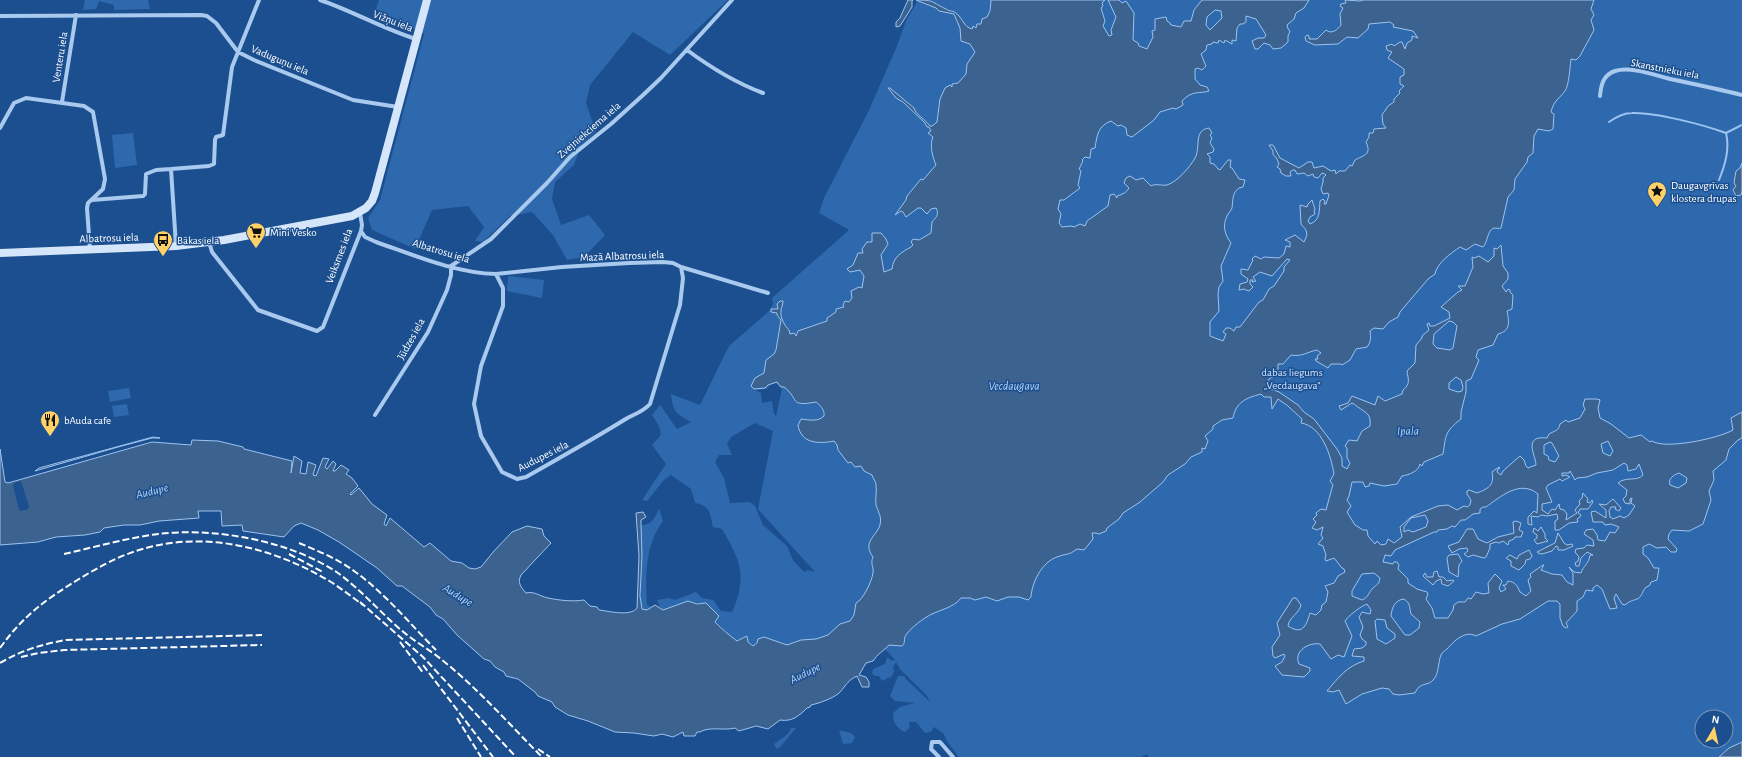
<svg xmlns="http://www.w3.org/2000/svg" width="1742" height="757" viewBox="0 0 1742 757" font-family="'Alegreya Sans',sans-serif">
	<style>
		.green { fill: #2e69ad; fill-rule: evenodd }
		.water { fill: #3c6290; stroke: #9cc4f0; fill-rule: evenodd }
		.pier { fill: #1b4f8f }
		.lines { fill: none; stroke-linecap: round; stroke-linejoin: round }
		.stream { stroke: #9cc4f0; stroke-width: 2 }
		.street { stroke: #a9c9ee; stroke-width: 4 }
		.secondary { stroke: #d6e6fa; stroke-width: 8 }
		.rail { stroke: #fff; stroke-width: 2; stroke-dasharray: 7 3; stroke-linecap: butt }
		.labels { text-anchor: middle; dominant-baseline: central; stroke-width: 3; stroke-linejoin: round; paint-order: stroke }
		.street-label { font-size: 11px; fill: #fff; stroke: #1b4f8f }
		.poi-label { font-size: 11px; fill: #fff; stroke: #1b4f8f; text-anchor: start }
		.park-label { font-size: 11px; fill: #cfe3fa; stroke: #1b4f8f }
		.water-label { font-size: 12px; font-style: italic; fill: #b5d3f5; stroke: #1b4f8f }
	</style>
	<rect width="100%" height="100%" fill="#1b4f8f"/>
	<path class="green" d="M85 0H148L150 9 114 10V5L99 1 96 9 83 10Z
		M379 0H728L670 55 633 32 590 85 586 103 596 132 581 145 574 165 555 182 552 199 561 225 589 215 605 235 584 257 567 260 553 235 532 212 510 216 483 242 475 241 484 227 468 206 432 210 415 249 372 230 368 218 380 200 424 34 376 9Z
		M918 0H1742V757H1148V754L1141 757H959L946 740 944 734 934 727 931 732 925 733 916 722H909L910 727 905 732C896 728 893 722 893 713L900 707 915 703 895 701 890 696 898 676H905V678L930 702 927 696 900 669 896 662 893 667 894 671 892 676 882 681 879 676H875L872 674 873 669 885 664 887 657 892 661 895 660 854 615 848 623 840 624 828 635 816 639 801 640 787 645 764 637 758 639 757 642 753 646 744 637 737 641C722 630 713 619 703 603 697 604 693 601 687 602 677 603 671 610 661 610L657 600 669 598 675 600 696 592 702 598 713 600 721 611 732 612C738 600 742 583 740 570 739 558 728 539 722 529L713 527C710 514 710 505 695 503L691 489 671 475 664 480 647 501 642 500 666 464 652 445 661 435 659 426 652 415 660 405 677 429 691 422C676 413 673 413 671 394L700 405 729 346 769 311 773 304 772 298 849 230 819 213 824 198 869 110 897 46 906 21ZM771 383H776L782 389 776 416 774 414 772 401 762 403 761 393 755 390 767 389ZM755 423 773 431 758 509 815 572 808 570 804 572 793 560 787 546 763 525 755 506 750 502 730 503 724 478 715 462 719 455H732L727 444 731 437ZM1702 717H1726V741H1702Z
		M133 133 137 165 115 168 112 135Z
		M508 276 544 280 542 298 507 291Z
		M129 388 131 398 110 402 108 391Z
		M127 404 129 415 114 417 112 406Z
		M659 508 663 521C645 545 645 577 647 605L651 607 647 610 641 608V525C652 525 655 518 659 508Z
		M791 728H796L781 746 777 749 774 744 788 734Z
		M839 730 851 733 855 737 852 743 843 744Z"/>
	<path class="water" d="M908 0H913L912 1V7L900 26 896 27V22L900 18Z
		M916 0C935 0 931 2 946 9 950 12 953 10 957 14 963 19 964 27 972 29L973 26 976 28 977 24H981L982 19 987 17 990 11 991 0H1105L1102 3 1103 6 1101 8 1105 21 1103 26 1109 36 1112 35 1111 30 1116 17 1108 0H1119L1122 3 1126 1 1134 13 1133 40 1138 43 1139 46 1147 49 1153 37 1152 31 1155 30V19L1166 17 1167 21 1170 23 1171 25 1181 27 1184 21H1191L1194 10 1202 0H1309L1304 8 1296 13 1294 19 1287 25 1288 29 1290 31 1288 36V42L1281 48 1273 49 1270 45 1264 43 1258 49H1255L1252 41 1258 38H1264L1266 35 1256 19 1246 16V22L1243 24H1240L1237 28 1236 41 1232 40V44L1225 40 1224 43 1219 40 1218 43 1213 42 1212 44 1207 45 1206 50 1201 54 1206 66 1202 70 1198 68 1195 69V79L1200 85 1207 87 1209 91C1199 94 1192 90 1182 101L1183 105 1176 109 1173 108 1160 112 1154 120 1132 137 1127 135 1126 128 1121 125 1118 126 1111 121C1098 126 1097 135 1095 148L1091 149 1090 158 1085 157 1082 160 1083 161 1079 169 1081 171 1078 185 1080 188 1064 200H1060L1058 209 1061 214 1059 223 1062 227 1071 226 1074 227 1080 224 1085 226 1087 221 1108 206 1110 195 1114 194 1117 198V196C1123 194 1126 193 1129 188L1124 183 1126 178 1130 176 1136 180 1143 178 1151 186C1156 183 1161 186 1167 185 1177 182 1190 167 1195 158 1201 148 1193 130 1209 128L1212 133 1210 135 1212 138 1210 143 1214 149 1213 152 1207 154 1210 157V163L1214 164 1218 169 1220 170 1228 160H1231L1230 167 1232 168 1239 179 1245 180 1243 187 1239 188C1232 193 1233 200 1232 208 1231 211 1228 213 1227 216 1222 226 1225 235 1231 243L1221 266 1223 281 1219 287 1218 294 1219 311 1210 322V336L1223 341 1226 334 1223 332 1226 328H1230L1234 331 1236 327H1240L1259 302 1263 300 1269 289 1274 286 1284 271V267L1290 260 1287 259 1272 276 1260 272 1253 277 1256 281 1252 282 1253 280H1250V284L1253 287 1249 291 1244 289 1239 290 1240 284 1247 282 1248 279 1241 274V269L1248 270 1253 260 1252 259 1255 256 1261 259 1264 257 1279 258 1284 254 1286 246 1290 247V242L1285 240 1295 235 1304 242 1307 235 1306 230 1301 224 1300 205 1307 207 1308 204 1312 200 1315 209 1314 211 1315 214 1310 217 1308 221 1310 224C1321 220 1319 210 1320 201L1323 199 1325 201 1324 204H1326L1329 195 1328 193 1323 194 1321 189 1323 182V178L1326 175 1325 174 1322 173 1318 178 1314 177 1313 174 1308 176 1304 173 1297 174 1295 170H1293L1290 172 1291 176H1286L1281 173 1280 169 1277 167 1279 164 1277 159 1273 154V151L1269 145H1273L1280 158 1299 168 1308 162H1312L1314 168 1323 166 1331 171 1335 170 1336 174 1339 171H1345L1350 165 1352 166 1355 160C1364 155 1372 155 1366 142L1369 137V133H1373L1374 129 1386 128 1383 124 1382 115 1388 106 1394 102V99L1400 93 1399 91 1404 86 1400 84V77L1404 75V69L1388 58 1392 52 1387 50 1386 46 1392 44 1394 46 1400 42H1402L1405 49 1407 43 1412 40V36L1418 38 1413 31 1393 27 1394 25 1390 22 1369 24 1368 29 1358 38 1347 37 1338 44 1315 45 1306 41 1305 37 1307 35 1309 36V39H1317L1326 30C1332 35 1338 29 1341 25L1340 14 1343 8 1340 6 1341 4 1346 3 1345 0 1360 1 1363 0H1594L1591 9 1594 15 1591 20 1594 30 1580 56 1576 60 1571 59C1570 66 1569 86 1565 91 1559 99 1554 100 1551 112L1554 114 1553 129 1549 131 1538 129 1534 136 1533 153 1528 157 1527 162 1515 179 1514 190 1508 197 1501 228C1499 229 1497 228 1494 228 1487 230 1488 242 1483 247L1475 244 1466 250 1460 247C1451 253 1437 263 1435 274L1428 279 1400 312 1398 317 1389 322 1383 329 1374 328 1370 331C1371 337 1371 342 1367 347L1356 349 1350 360 1342 365 1341 364H1331L1328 368 1316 361 1315 359H1318L1317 356 1321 353 1317 350C1307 352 1302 357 1291 355L1283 364H1278V374L1269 379 1268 381 1269 388 1279 392 1298 405 1304 412 1314 419 1337 449 1342 458V466L1347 469 1350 463 1347 458V448L1345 446 1349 440 1357 441 1362 431 1370 426C1372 412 1363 412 1354 404L1352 403 1341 410 1339 406 1348 403 1352 396 1375 405 1378 396 1385 401 1402 394 1403 390C1411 384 1408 379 1407 371L1415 363 1416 345 1422 338V336L1429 330 1427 324 1429 323 1430 326H1434L1450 318 1449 312 1441 307 1458 292 1462 290 1458 286H1465L1473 267 1472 257 1474 258 1479 256 1488 262 1494 256V248L1497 249 1501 245 1503 266 1508 273V279L1502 286 1506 292 1508 289 1510 290V292L1513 295 1512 309 1507 311C1509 321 1511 331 1498 334L1493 345 1478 350 1476 357 1479 360 1471 379 1466 381V392L1461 412V419C1444 432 1446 436 1443 454L1424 462 1422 466 1420 464C1419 471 1409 475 1402 476L1397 484 1384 486 1370 483 1369 486 1365 487 1363 482H1352L1349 496 1347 500 1351 506 1347 512 1355 525 1363 530H1367L1368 536 1375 544 1377 541 1381 545 1386 544 1388 539 1394 543 1402 537 1400 527 1411 517 1438 506 1448 505 1457 510 1464 506 1467 507 1470 505 1471 500 1467 494V491L1469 490 1477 493C1487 489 1495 486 1492 472L1499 467 1500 468 1498 469 1497 472 1501 475 1503 471 1520 456 1524 460 1526 466 1528 468 1536 465C1536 456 1522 435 1547 438L1549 434C1554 431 1559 431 1560 424L1566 420 1568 422 1580 418 1585 409 1583 405 1585 399H1597L1600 400 1598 408 1600 418 1611 424 1629 438 1641 435 1650 442 1652 441C1665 450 1720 438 1733 430L1731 418 1742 412V438L1738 440 1729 449 1726 460 1713 471 1714 480 1709 491 1711 500 1703 524 1689 531 1672 530 1669 534 1668 539 1677 549 1676 552H1671L1666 547 1657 548 1649 544 1643 547V554L1648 558 1654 568H1659L1657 580 1651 582 1650 585 1645 588C1643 591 1641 598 1637 599 1632 601 1631 600 1625 605L1622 604 1616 594 1614 598 1617 608 1610 609 1602 589 1597 585 1593 588V591L1586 590 1583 597 1577 601V611L1566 623 1568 627 1566 628 1563 626 1560 618V604L1557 601H1548L1520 619 1502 624 1476 636C1465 630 1454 641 1447 649 1445 651 1442 652 1441 655 1438 662 1439 673 1434 679 1428 687 1420 681 1415 693L1399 695 1393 694 1389 689 1382 688 1362 694 1346 704 1339 690 1333 692 1327 691C1338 678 1347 666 1364 661V657L1352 656 1354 649 1362 648 1366 645V642L1362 639 1360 635 1363 627 1359 617 1362 612 1370 614 1371 610 1367 604C1361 606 1348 616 1345 621L1352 636 1344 657 1338 655 1331 659 1320 644C1309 642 1293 651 1299 664L1310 668V671L1304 677 1282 675 1275 666 1282 662 1285 656 1284 654 1275 658 1273 656 1272 647 1280 635 1277 623 1293 598H1296L1301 605C1299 614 1289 617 1288 626 1302 635 1306 627 1310 613L1316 615 1321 610 1322 605 1326 602 1328 592 1325 586 1334 583 1338 576 1345 572 1344 569 1342 568 1334 558 1326 561 1325 559 1326 555 1323 546 1318 544 1323 538 1321 535 1323 527 1317 530 1312 528 1316 522 1313 519 1317 515 1316 513 1321 509 1326 510 1332 488 1333 485 1330 481 1334 474C1331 456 1322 426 1301 423L1302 419 1288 406 1278 399 1272 409 1271 397H1264L1261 394C1246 398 1236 402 1233 418L1222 420 1213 426V429L1205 436 1208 441 1205 449 1202 448V452L1191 457 1185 464 1168 475 1163 482 1140 502 1123 513 1119 519 1107 528 1106 531 1099 534 1096 533H1092L1093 539 1084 550 1077 549C1068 556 1067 553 1057 557 1042 562 1032 582 1031 597L1028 600 1019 597H1008L997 601 986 597 975 600 970 598H961C953 609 936 610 925 618 920 621 909 630 906 635 903 639 906 643 902 646L889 645C884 651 877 654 873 661L866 663 859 675 866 677 869 682V687H862L857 676C846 681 845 688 838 694 831 699 820 703 811 705L810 707 807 708C799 716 792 722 780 720L768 729 756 726 739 731 735 728C724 731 710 726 700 732H697L695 736H684L683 732 673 737 662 734 654 736 634 733 615 732 588 721 568 715 555 707 552 702 538 696 535 692 518 679 506 676 504 672 495 667 490 661 484 659 457 635 443 619 436 615 430 607 402 586H397L377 568 339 542 318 530 301 523 294 526 284 537 243 531 242 525 222 526 221 511H198L199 518 159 521 140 525H124L104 528 100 532 85 535 56 537 38 542 0 545V449L5 482 8 483 152 442 191 445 192 440 218 441 243 447 244 449 292 461 291 473 294 456 302 461 300 473 306 474 308 462 316 465 313 475 316 476 323 458 329 459 325 467 327 469 333 461 336 464 333 471H335L341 465 349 470 346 474 352 478 358 486 350 494 351 495 359 488 372 504 387 515 384 524 386 526 390 518 424 547 430 543 451 561 462 563 469 568 475 569 481 567 494 551 512 532 527 526 542 529 544 536 551 543 521 575C517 583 521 587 526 593 535 591 539 596 548 598 558 600 572 602 584 600L590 606 597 607 599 610C609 611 630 617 637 608L639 556 636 513 643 512 646 517 641 520V524L642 555 640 596 642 609 647 610 655 605 663 610 688 601 697 604 706 603 719 616 715 622C722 629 729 635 737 641L747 636 748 642 753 646 757 643 758 639 764 637 787 645 801 640 816 639 828 635 840 624 850 621 854 615 856 603C863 600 872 581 873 573 874 567 870 564 873 557 862 542 876 537 880 525 882 516 878 512 876 505 875 498 877 492 876 485 876 481 873 479 872 475L864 471 861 466 855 467 851 462 848 463 838 450 837 445 834 441C819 444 801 444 798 425L801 419C810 420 818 422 824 416 825 410 820 405 816 402 788 407 800 399 784 387H781L777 382 768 385 765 388 754 389 751 386 755 378 764 373 766 360 774 354 776 350 781 320 777 315V313L771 312V309H778L777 304 780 301H783C783 306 781 307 781 311 780 318 785 326 789 330L790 334 794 333 796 336 798 331 827 321V318L836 312V309L844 307 843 305 845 301 849 302 852 298 851 291 859 287 862 288 864 276 860 270 850 272 847 269 853 265 858 253H863L862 249 867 242H872V233H881L886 239 888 244 881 255 884 272 892 269C893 257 902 252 911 247L913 245 911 242 913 239 919 240 931 233 932 222C935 218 940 215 936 208L931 209 927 214 921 208H918L906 217 903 212 901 211 895 215 906 200 907 196 921 179 923 180 936 165C933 158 929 145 933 137L928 133 931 131 929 127H927L925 123 903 102 896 98 888 88H890L914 108C916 115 925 119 930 126H932L937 122 940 99 945 88 950 85 952 87V84L958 83 966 74 967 64 975 52 970 44 961 41 960 28 954 14 939 11 936 8ZM1215 10 1221 11 1222 18 1210 30 1206 25 1207 17ZM1449 321 1453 322 1457 326 1453 348 1450 350 1437 348 1433 344 1434 334ZM1456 377 1461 380 1463 387 1462 391 1458 392 1449 389V383ZM1608 441 1613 451 1610 456 1603 453 1601 444ZM1550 442 1552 443 1559 456 1555 462 1549 460 1548 456 1544 454V445ZM1624 463 1627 465 1628 471 1636 469 1639 464 1643 475C1637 482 1626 476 1618 483L1627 490 1626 496 1623 499 1625 503 1630 504V499L1632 498 1631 503 1635 506 1629 515 1624 518 1620 516 1613 519 1610 517 1609 511 1611 507H1616L1615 509 1619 511 1621 508 1613 499 1606 505 1599 504 1606 510V518L1595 511 1591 512 1593 522H1603L1605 525 1611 524 1619 527 1615 533 1610 532 1605 541 1598 540 1597 535 1593 529 1586 530 1584 534 1593 540 1594 546 1587 545 1584 548 1576 549 1575 552 1579 557 1578 561 1575 563 1576 566H1579L1581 558 1587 552 1593 555H1590C1589 564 1583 566 1581 573L1574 572 1569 567 1573 573V585L1567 582 1562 575 1552 574 1541 570 1544 565H1543L1530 574 1531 577 1528 580 1531 591 1526 596 1520 592C1517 585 1515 582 1508 581L1506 585H1503L1506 589 1501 592 1499 588 1502 581 1495 574 1488 583 1489 593 1483 594 1476 592 1471 599 1468 598 1465 602H1458L1454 605 1453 610 1448 618H1435L1432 608 1426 599 1428 594 1427 592 1417 589 1408 583V579L1398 569 1399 565 1397 562H1394L1393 564 1383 562 1385 555 1391 556 1395 550 1434 532H1437L1438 530 1447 529 1452 526 1455 527 1461 520H1465L1473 514 1480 513V509L1483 507H1486C1500 497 1520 479 1538 494L1537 513 1534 511 1528 517V524L1532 525 1531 516 1538 517 1541 515 1547 516 1557 514 1558 519 1555 521V530H1559L1569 523 1578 522 1577 519 1580 517 1581 515 1578 513 1580 509H1588L1593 502 1592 500 1590 503 1587 502 1588 499 1583 493 1582 498 1579 501 1580 504 1575 510 1577 513 1566 520 1567 514 1564 510 1560 509 1559 504 1555 510 1552 509 1548 514 1542 510V504L1552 502 1546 488 1548 485 1560 479 1562 481 1570 477 1566 475 1562 476V473H1569L1570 471 1575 480 1577 478 1587 477 1597 473 1613 470ZM1679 473 1687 478 1686 483 1678 488 1670 485C1668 479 1673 475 1679 473ZM1425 515 1428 521 1426 527 1413 532 1408 530 1404 532V527L1411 518ZM1374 573 1380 578C1379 585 1377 584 1373 588 1368 593 1369 597 1362 600L1352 596V591L1362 574ZM1404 599C1411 604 1409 607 1411 614L1420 622 1419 628 1410 635H1405L1391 616C1392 607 1395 600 1404 599ZM1377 619 1385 620 1387 628 1395 634V638L1386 644 1377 639 1375 621Z
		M1742 163V191L1741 195 1736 196 1733 190 1736 186 1734 183 1736 171 1740 168Z
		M153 437 160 438H152L118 447 35 471 39 468Z
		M1516 521 1521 523 1519 530 1523 532 1521 537H1515L1514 539 1509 541 1508 545 1503 541 1499 543 1496 542 1490 544V548L1486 557 1484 558 1473 555 1468 557 1464 554 1468 551 1467 548 1459 549 1452 553 1448 546 1459 542 1467 529H1473L1478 539 1487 543 1498 537 1514 533 1513 522Z
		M1541 527 1545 534V538L1548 541 1537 544 1534 540 1537 538V535L1533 532 1534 528 1538 531Z
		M1558 533 1564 543 1567 545 1572 544 1573 546 1564 550H1558V547L1556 546 1552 551 1542 554 1538 553 1537 552 1555 543Z
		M1529 550 1532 556 1530 559 1526 560 1525 564 1519 570 1511 566V561L1506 558 1510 555 1517 559 1519 555Z
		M1458 554 1462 561 1459 565 1458 577 1449 572 1447 558 1449 555Z
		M1437 571 1439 577H1443L1447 581 1453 580 1454 581 1448 586 1442 584 1441 579 1436 581 1433 585 1423 576 1425 573 1427 577H1433L1434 572Z
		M1742 742V757H1719L1729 748Z"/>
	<path class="pier" d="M21 481 29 506 28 509 21 511 19 510 13 486 14 483Z"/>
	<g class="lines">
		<path class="stream" d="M1609 122C1616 117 1623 113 1632 113 1655 112 1704 125 1726 133 1730 149 1725 165 1719 180
			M1726 133 1742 125"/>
		<path class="street" d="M320 0C353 11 383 29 416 39
			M0 16 201 15 207 16 216 23 238 52 254 60 353 100 398 107
			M687 50C710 67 736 83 763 93
			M1600 96C1601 85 1603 75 1615 71 1631 66 1654 75 1670 79 1694 84 1718 89 1742 95
			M62 102 76 15
			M0 128 14 103 26 98 84 106 93 112 105 179 103 189 88 203 87 208 90 249
			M92 200 143 196 145 194 146 174 156 170 171 169
			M361 231 365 237 376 242C414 255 455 273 496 274L562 267 629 263 663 262 673 263 681 267 768 293
			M209 242 212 252 258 310 317 331 323 327 361 231 362 225 360 213
			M176 246 171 169 209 166 214 164 215 140 216 137 223 135 232 67 259 0
			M496 274 503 288V306L481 366 474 404 481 436 502 472 517 479 526 477C559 458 592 440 624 420 633 414 642 413 650 404L680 305 683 278 681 267
			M375 415 428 332 447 290 451 275V266L491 239 547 183 570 157 611 124 642 96 661 78 732 0
			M939 757 931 749 932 742H940L953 757"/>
		<path class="secondary" d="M0 253 176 246 224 240 352 216 366 208 372 201 375 193 427 0"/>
		<path class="rail" d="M299 543C318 551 338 559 354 571 385 593 410 624 436 650
			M64 554C95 547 127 538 158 534 215 527 291 541 338 573 361 590 379 611 401 630 415 642 432 651 447 664 481 692 511 726 542 757
			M289 554 323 572
			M360 602 423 657 516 757
			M400 642 424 674
			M0 648C24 615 45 600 79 579 97 568 117 557 136 551 202 529 273 547 331 582 342 589 352 597 363 605
			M21 657 39 653 64 650 262 645
			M0 663C20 651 42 644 66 640L262 635
			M423 665 493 757
			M457 718 481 757
			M538 749 550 757"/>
	</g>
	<defs>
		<g id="sight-pin" transform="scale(1)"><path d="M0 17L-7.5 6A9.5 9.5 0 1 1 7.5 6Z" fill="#ffd166" stroke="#1b4f8f"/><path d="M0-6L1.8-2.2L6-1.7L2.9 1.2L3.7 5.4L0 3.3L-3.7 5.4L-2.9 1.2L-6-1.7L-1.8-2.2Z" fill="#111"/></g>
		<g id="supermarket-pin" transform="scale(1)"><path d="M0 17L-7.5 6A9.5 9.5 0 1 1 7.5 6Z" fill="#ffd166" stroke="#1b4f8f"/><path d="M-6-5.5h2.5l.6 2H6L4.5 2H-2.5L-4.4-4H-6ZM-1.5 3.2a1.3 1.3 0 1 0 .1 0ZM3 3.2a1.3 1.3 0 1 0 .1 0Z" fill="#111"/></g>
		<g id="bus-pin" transform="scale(1)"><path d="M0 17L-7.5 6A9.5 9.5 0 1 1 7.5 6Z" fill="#ffd166" stroke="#1b4f8f"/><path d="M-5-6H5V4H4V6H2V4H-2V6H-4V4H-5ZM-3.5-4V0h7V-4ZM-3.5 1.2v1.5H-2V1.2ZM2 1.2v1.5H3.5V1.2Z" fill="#111"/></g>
		<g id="restaurant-pin" transform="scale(1)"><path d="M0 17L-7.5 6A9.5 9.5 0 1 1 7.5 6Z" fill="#ffd166" stroke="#1b4f8f"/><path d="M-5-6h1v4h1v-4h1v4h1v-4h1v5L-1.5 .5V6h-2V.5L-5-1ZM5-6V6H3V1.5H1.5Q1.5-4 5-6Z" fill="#111"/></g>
	</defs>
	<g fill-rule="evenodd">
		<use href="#sight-pin" x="1657" y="191"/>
		<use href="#supermarket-pin" x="256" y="232"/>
		<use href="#bus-pin" x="163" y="240"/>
		<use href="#restaurant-pin" x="50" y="420"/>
	</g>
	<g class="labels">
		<g class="street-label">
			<text transform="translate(393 21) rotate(21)">Vižņu iela</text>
			<text transform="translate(60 57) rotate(-81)">Venteru iela</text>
			<text transform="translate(280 60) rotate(23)">Vaduguņu iela</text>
			<text transform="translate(1665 69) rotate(11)">Skanstnieku iela</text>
			<text transform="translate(589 130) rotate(-41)">Zvejniekciema iela</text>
			<text transform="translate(109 238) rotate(-2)">Albatrosu iela</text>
			<text transform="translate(441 251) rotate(17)">Albatrosu iela</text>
			<text transform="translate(339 256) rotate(-69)">Veiksmes iela</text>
			<text transform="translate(622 256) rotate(-2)">Mazā Albatrosu iela</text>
			<text transform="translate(411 339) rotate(-61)">Jūdzes iela</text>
			<text transform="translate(543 456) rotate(-27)">Audupes iela</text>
		</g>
		<g class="poi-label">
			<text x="1671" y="185">Daugavgrīvas<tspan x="1671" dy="13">klostera drupas</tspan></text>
			<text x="270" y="232">Mini Vesko</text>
			<text x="177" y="240">Bākas iela</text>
			<text x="64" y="420">bAuda cafe</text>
		</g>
		<g class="park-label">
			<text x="1292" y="372">dabas liegums<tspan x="1292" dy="13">„Vecdaugava”</tspan></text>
		</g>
		<g class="water-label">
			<text x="1014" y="386">Vecdaugava</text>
			<text x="1408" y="431">Ipala</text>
			<text transform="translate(152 491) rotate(-14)">Audupe</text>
			<text transform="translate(458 595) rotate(31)">Audupe</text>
			<text transform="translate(805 673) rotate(-27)">Audupe</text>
		</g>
	</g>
	<g transform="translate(1714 729) rotate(9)"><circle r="19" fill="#1b4f8f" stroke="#7695bc"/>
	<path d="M0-3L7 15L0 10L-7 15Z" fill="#ffd166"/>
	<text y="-6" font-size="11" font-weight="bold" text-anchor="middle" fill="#ffffff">N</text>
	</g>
</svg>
